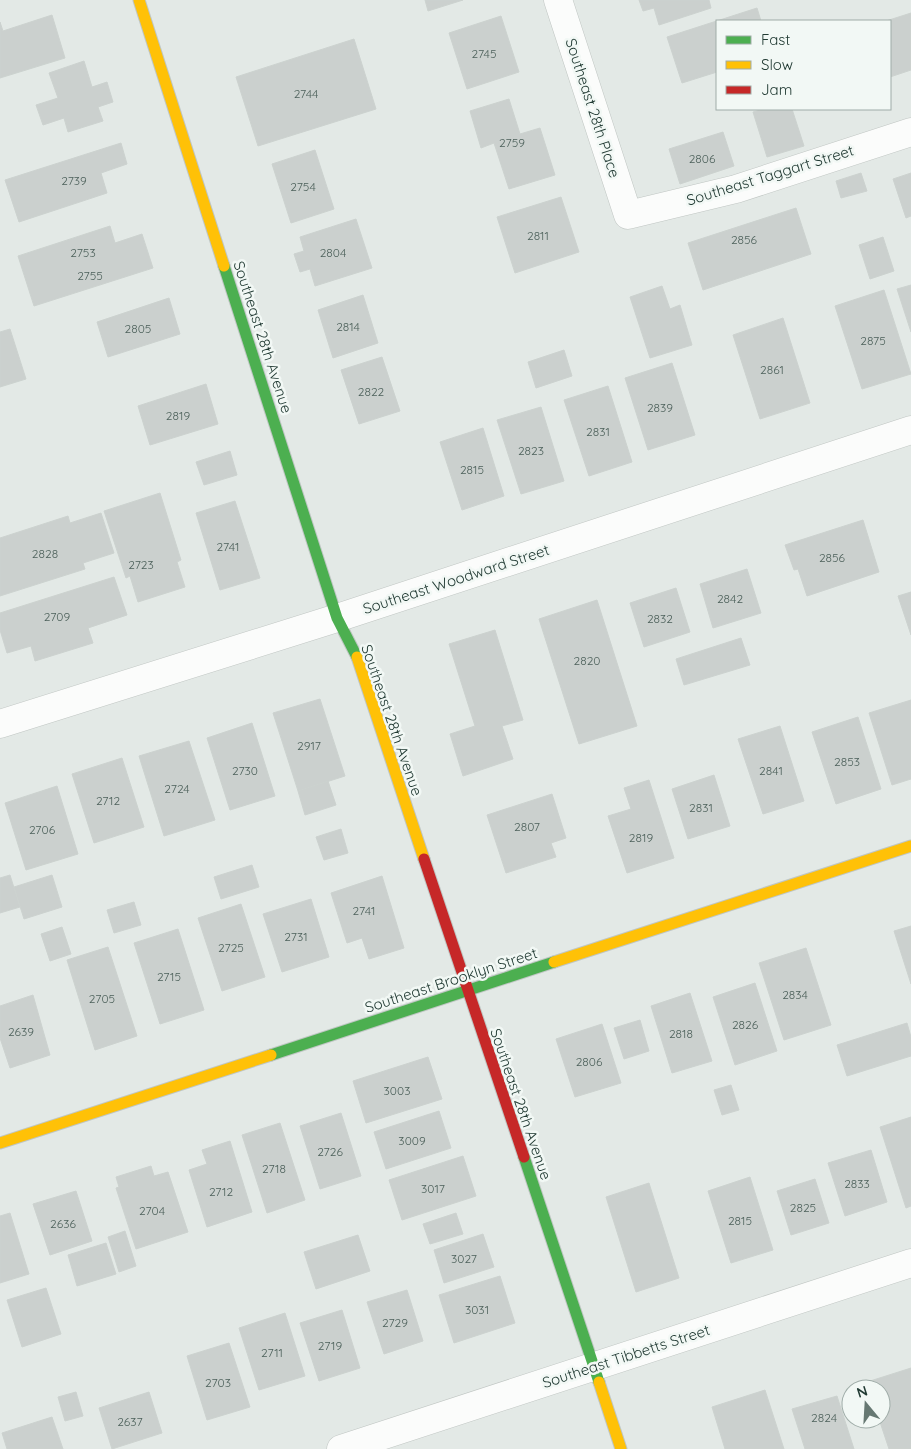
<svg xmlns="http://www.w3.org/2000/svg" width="911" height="1449" viewBox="0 0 911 1449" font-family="Quicksand,sans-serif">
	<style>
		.building { fill: #cbd0ce; stroke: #ccd2cf }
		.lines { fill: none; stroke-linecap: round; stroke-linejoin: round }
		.street-casing { stroke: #c0c6c3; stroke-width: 29 }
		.fast-casing { stroke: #bfc6c3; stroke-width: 13 }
		.slow-casing { stroke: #bfc6c3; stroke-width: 13 }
		.jam-casing { stroke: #bfc6c3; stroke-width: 13 }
		.street { stroke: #fbfcfb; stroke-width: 28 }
		.fast { stroke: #4caf50; stroke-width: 11 }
		.slow { stroke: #ffc107; stroke-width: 11 }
		.jam { stroke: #c62828; stroke-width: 11 }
		.labels { text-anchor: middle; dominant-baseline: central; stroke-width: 5; stroke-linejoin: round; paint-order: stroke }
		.number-label { font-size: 12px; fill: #4d615b }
		.street-label { font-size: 15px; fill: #223b34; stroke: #f2f8f5 }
	</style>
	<rect width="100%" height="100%" fill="#e3e9e6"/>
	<path class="building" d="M425 0H463L428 11Z
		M639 0H709L711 8 659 25 654 8 643 11Z
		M757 8 761 21H717V72L682 83 667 37Z
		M911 13V70L890 77V21H886Z
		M52 15 65 58 0 78V22L3 31Z
		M501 16 519 72 467 89 449 33Z
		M354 39 376 109 258 146 236 77Z
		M84 61 92 87 107 82 113 102 98 107 103 121 68 132 64 118 43 125 36 105 58 98 49 73Z
		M509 99 520 134 540 128 555 175 509 189 494 143 481 148 470 111Z
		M764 109H792L804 146 767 157 753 112Z
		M723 132 734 166 680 184 669 149Z
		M121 143 127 164 101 173 107 193 19 222 5 180Z
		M315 150 334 209 291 223 272 164Z
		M861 173 867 191 841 198 836 181Z
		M911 173V216L906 218 893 179Z
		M561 197 579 252 515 273 497 217Z
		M796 208 811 254 703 290 688 243Z
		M356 219 372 268 315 286 310 269 300 272 294 254 304 251 300 237Z
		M110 226 115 243 142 234 153 268 34 306 18 256Z
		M883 237 894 271 870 279 859 245Z
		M911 285V332L897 289Z
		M662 286 670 309 680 305 692 345 650 358 630 297Z
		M884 290 911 374 862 389 835 306Z
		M363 295 378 343 333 358 318 310Z
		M169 298 180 334 108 357 97 322Z
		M783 318 810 403 760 419 733 335Z
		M10 329 26 379 0 387V332Z
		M564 350 572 376 536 388 528 362Z
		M382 357 400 411 359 424 341 370Z
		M672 363 695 435 648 450 625 378Z
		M206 384 218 424 150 445 138 406Z
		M608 386 632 462 589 476 564 400Z
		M541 407 564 481 521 494 497 420Z
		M483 428 504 496 462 510 440 442Z
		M230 451 237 475 204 485 196 462Z
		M160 493 181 560 177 562 185 587 138 602 130 576 126 578 104 511Z
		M235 501 260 578 220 590 196 513Z
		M101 513 114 553 83 563 85 569 0 596V538L68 516 70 523Z
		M863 520 879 572 807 596 798 569 794 570 785 545Z
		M747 569 761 613 713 628 700 584Z
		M114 577 127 615 88 628 93 643 35 661 31 646 7 653 0 630V613Z
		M676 588 690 632 644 647 630 603Z
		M911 592V635L898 596Z
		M597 600 637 726 579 744 539 619Z
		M495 630 523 720 502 726 513 759 463 776 450 734 475 726 449 644Z
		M741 638 750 665 684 685 676 659Z
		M320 699 345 776 298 791 273 713Z
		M911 700V779L892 785 869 713Z
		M858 717 881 789 836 804 812 732Z
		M252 723 275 796 230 810 207 738Z
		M780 726 804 801 763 814 738 739Z
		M189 741 215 820 164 836 139 756Z
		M122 758 144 827 94 843 72 774Z
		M714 775 730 826 688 839 672 789Z
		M649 780 674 858 627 873 608 816 631 809 624 788Z
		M328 781 336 805 305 815 298 791Z
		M57 786 78 854 26 870 5 803Z
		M552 794 566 838 551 843 556 857 506 873 487 815Z
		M341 829 348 853 324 860 316 837Z
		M252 865 259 887 221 899 214 877Z
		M10 875 20 907 0 913V878Z
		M52 875 62 907 24 919 14 887Z
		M382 876 404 948 369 959 362 938 347 943 331 893Z
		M311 899 329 957 282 972 263 914Z
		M134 902 141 925 114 933 107 910Z
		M241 904 265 977 222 991 198 918Z
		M911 926V984L894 931Z
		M62 927 71 954 50 961 41 934Z
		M178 929 204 1010 160 1024 134 943Z
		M108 947 137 1036 95 1050 67 960Z
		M806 948 831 1025 784 1040 759 963Z
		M755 983 777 1051 735 1065 713 997Z
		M690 993 712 1061 672 1073 651 1006Z
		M33 995 50 1055 10 1068 0 1038V1006Z
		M640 1020 649 1051 624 1059 614 1028Z
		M907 1023 911 1037V1056L847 1076 837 1045Z
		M602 1024 621 1083 575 1097 556 1039Z
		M428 1057 442 1099 366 1123 353 1081Z
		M731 1085 739 1110 722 1115 714 1090Z
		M439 1111 451 1148 386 1169 374 1132Z
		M341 1113 361 1176 320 1189 300 1126Z
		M911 1117V1206L906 1208 880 1127Z
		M280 1123 305 1200 267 1213 242 1135Z
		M230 1141 252 1212 207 1227 189 1170 207 1164 202 1150Z
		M871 1150 887 1202 845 1216 828 1163Z
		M463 1156 476 1196 402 1220 389 1180Z
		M151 1166 154 1176 168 1172 188 1232 136 1249 116 1188 119 1187 116 1177Z
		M750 1177 773 1250 731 1263 708 1191Z
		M815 1179 829 1223 791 1235 777 1191Z
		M649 1183 679 1278 636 1292 606 1197Z
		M76 1191 92 1241 50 1255 33 1204Z
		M10 1213 29 1274 0 1283V1216Z
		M456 1213 463 1234 430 1244 423 1224Z
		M125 1231 136 1266 119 1272 108 1237Z
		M483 1234 494 1267 444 1283 434 1250Z
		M358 1235 370 1271 316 1289 304 1252Z
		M106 1243 116 1274 77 1286 68 1255Z
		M500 1276 515 1323 454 1343 439 1295Z
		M46 1288 61 1334 22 1347 7 1300Z
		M407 1290 423 1341 384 1354 367 1302Z
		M342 1310 360 1368 319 1381 300 1323Z
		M285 1313 305 1376 259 1390 239 1328Z
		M229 1343 250 1407 207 1420 187 1356Z
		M911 1368V1449H889L879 1419H881V1389H869L867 1382Z
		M765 1390 784 1449H725L712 1407Z
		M76 1392 83 1416 65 1421 58 1397Z
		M149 1392 162 1433 112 1449 99 1408Z
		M837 1396 854 1449H805L792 1409Z
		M52 1417 63 1449H7L2 1433Z"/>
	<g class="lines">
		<g class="street-casing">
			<path id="street" d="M558 0 628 215 736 189 911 132
				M0 724 337 618 911 430
				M341 1449 911 1263"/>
		</g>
		<g class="fast-casing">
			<path id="fast" d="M224 266 337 618 357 657
				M271 1055 554 962
				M524 1157 599 1382"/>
		</g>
		<g class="slow-casing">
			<path id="slow" d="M139 0 224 266
				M357 657 424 859
				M554 962 911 846
				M0 1143 271 1055
				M599 1382 621 1449"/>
		</g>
		<g class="jam-casing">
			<path id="jam" d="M424 859 524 1157"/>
		</g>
		<use href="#street" class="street"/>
		<use href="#fast" class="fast"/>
		<use href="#slow" class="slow"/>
		<use href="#jam" class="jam"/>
	</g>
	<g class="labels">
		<g class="number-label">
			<text x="484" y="53">2745</text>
			<text x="306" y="93">2744</text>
			<text x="512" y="142">2759</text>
			<text x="702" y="158">2806</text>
			<text x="74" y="180">2739</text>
			<text x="303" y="186">2754</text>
			<text x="538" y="235">2811</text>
			<text x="744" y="239">2856</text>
			<text x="83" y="252">2753</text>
			<text x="333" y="252">2804</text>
			<text x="90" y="275">2755</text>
			<text x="348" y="326">2814</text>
			<text x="138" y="328">2805</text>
			<text x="873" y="340">2875</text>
			<text x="772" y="369">2861</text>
			<text x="371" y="391">2822</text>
			<text x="660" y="407">2839</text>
			<text x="178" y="415">2819</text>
			<text x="598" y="431">2831</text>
			<text x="531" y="450">2823</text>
			<text x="472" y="469">2815</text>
			<text x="228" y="546">2741</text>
			<text x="45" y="553">2828</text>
			<text x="832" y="557">2856</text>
			<text x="141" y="564">2723</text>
			<text x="730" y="598">2842</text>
			<text x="57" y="616">2709</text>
			<text x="660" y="618">2832</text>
			<text x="587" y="660">2820</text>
			<text x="309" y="745">2917</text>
			<text x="847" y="761">2853</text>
			<text x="245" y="770">2730</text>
			<text x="771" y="770">2841</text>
			<text x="177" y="788">2724</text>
			<text x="108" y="800">2712</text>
			<text x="701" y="807">2831</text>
			<text x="527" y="826">2807</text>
			<text x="42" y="829">2706</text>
			<text x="641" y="837">2819</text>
			<text x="364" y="910">2741</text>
			<text x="296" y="936">2731</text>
			<text x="231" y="947">2725</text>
			<text x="169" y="976">2715</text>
			<text x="795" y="994">2834</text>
			<text x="102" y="998">2705</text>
			<text x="745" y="1024">2826</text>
			<text x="21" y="1031">2639</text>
			<text x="681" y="1033">2818</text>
			<text x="589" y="1061">2806</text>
			<text x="397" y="1090">3003</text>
			<text x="412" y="1140">3009</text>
			<text x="330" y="1151">2726</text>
			<text x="274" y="1168">2718</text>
			<text x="857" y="1183">2833</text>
			<text x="433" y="1188">3017</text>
			<text x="221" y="1191">2712</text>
			<text x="803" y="1207">2825</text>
			<text x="152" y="1210">2704</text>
			<text x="740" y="1220">2815</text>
			<text x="63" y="1223">2636</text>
			<text x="464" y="1258">3027</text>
			<text x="477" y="1309">3031</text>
			<text x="395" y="1322">2729</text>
			<text x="330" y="1345">2719</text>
			<text x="272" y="1352">2711</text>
			<text x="218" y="1382">2703</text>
			<text x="824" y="1417">2824</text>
			<text x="130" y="1421">2637</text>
		</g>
		<g class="street-label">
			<text transform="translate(593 108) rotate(72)">Southeast 28th Place</text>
			<text transform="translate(770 175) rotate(-17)">Southeast Taggart Street</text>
			<text transform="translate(263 337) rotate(72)">Southeast 28th Avenue</text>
			<text transform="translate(456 579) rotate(-18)">Southeast Woodward Street</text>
			<text transform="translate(392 720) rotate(71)">Southeast 28th Avenue</text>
			<text transform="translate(451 980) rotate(-18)">Southeast Brooklyn Street</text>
			<text transform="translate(521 1104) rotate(71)">Southeast 28th Avenue</text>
			<text transform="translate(626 1356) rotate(-18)">Southeast Tibbetts Street</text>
		</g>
	</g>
	<rect x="716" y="20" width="175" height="90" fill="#f2f8f5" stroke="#9faca8"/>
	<rect x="726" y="36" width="25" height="8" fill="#4caf50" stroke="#9faca8"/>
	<text x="761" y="45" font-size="15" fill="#223b34">Fast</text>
	<rect x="726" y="61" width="25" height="8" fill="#ffc107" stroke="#9faca8"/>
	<text x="761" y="70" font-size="15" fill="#223b34">Slow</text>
	<rect x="726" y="86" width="25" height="8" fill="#c62828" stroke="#9faca8"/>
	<text x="761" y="95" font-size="15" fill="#223b34">Jam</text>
	<g transform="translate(866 1404) rotate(342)"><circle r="24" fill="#f2f8f5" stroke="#9faca8"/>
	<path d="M0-4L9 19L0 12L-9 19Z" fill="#667872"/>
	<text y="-8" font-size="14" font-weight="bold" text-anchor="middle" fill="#223b34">N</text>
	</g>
</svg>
